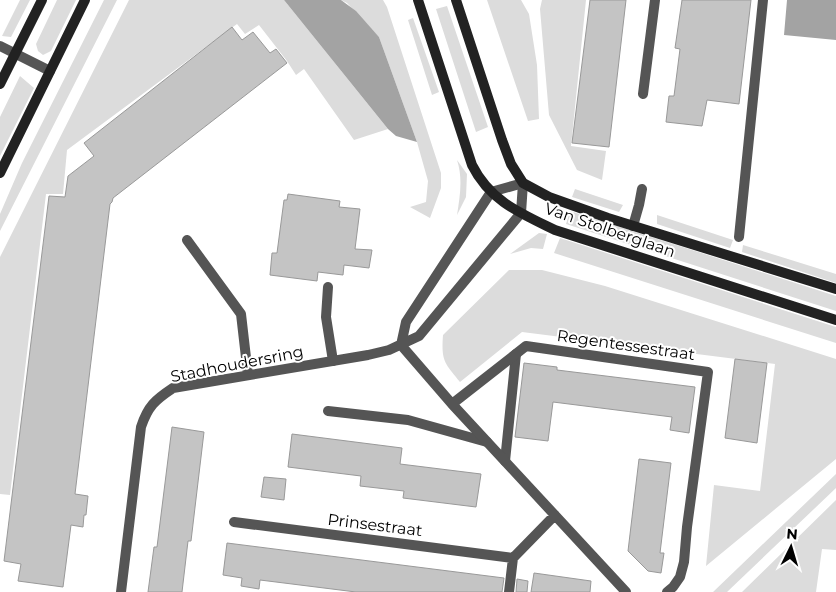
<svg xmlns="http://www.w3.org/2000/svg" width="836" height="592" viewBox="0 0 836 592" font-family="Montserrat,sans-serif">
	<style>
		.green { fill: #dcdcdc }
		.water { fill: #a3a3a3 }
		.building { fill: #c4c4c4; stroke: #999 }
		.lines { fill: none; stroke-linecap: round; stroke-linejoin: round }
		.lane { stroke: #555; stroke-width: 10 }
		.street { stroke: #555; stroke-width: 10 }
		.secondary { stroke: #222; stroke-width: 10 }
		.labels { text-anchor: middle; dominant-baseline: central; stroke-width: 4; stroke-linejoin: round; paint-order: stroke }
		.street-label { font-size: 16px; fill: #000; stroke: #fff }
	</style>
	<rect width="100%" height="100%" fill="#fff"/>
	<path class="green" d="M20 0H30L11 37 2 36Z
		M57 0H76L51 51 43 55 38 51 36 44Z
		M104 0H117L0 231V214L22 163Z
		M129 0H284L388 129 354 140 304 69 296 75 287 61 259 25 245 34 237 24 67 150 63 194H46L10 495 0 494V257Z
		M341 0H383L387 7 441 173V188L430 218 410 207 426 202 428 181 417 142 379 37 347 3Z
		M487 0H521L529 14 537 65 539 119 528 121Z
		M542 0H586L571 146 606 151 602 180 577 170 549 115 540 9Z
		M447 6 488 127 476 132 436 9Z
		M413 18 439 92 432 95 408 20Z
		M20 76 34 88 0 156V117Z
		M457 160 467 174 466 197 457 215C460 196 463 178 457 160Z
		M575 189 623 205 619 212 572 197Z
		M570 211 836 296V311L566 224Z
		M657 215 733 240 730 248 657 224Z
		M539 233 547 234 543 249 531 248 510 254Z
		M560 238 836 327V343L554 253Z
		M743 245 836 274V283L742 252Z
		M509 270H542L605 286 836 359V459L706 566 714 485 760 491 775 364 522 332 460 382C445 363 441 362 443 335Z
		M836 474V488L727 592H713Z
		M836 500V550L822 549 816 592H742Z"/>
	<path class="water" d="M284 0H341L356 11 379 37 417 142 396 136 388 129Z
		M787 0H836V40L784 35Z"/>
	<path class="building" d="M590 0H626L609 147 572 143Z
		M682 0H751L739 104 707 100 702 126 666 122 669 96H674L680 49 675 48Z
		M232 27 242 40 253 32 270 53 276 49 287 63 113 198 112 202 110 204 75 494 88 496 86 515H84L83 527 71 525 63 587 18 581 21 564 4 561 49 196 65 197 68 176 94 156 84 143Z
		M288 194 340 201 339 207 360 209 355 249 372 250 369 268 344 265 343 275 318 272 317 281 270 275 272 253H277L284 200H287Z
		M735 359 767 363 757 443 725 438Z
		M524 363 557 367V370L695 387 689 433 670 430 672 417 553 402 548 441 515 437Z
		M172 427 204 432 191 541H188L182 592H148L154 547H157Z
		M292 434 402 448 400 464 481 474 476 507 403 498 404 491 360 486 361 476 288 467Z
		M639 459 671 463 660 553H664L661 573 648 571 628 551Z
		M264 477 286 479 284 500 261 497Z
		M227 543 504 578 502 592H356L260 580 259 589 241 586 242 578 223 575Z
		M534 573 591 581 590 592H531Z
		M517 579 528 581 527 592H516Z"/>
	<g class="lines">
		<path class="lane" d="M0 46 50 71
			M633 226 639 205 642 189
			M328 287 326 317 333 361
			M328 411 408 420 487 442
			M505 461 516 354"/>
		<path class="street" d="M643 94 655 0
			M739 237 763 0
			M187 240 241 314 248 375
			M401 345 452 404 626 592
			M452 404 526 346 708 372 687 527 684 562 680 577 673 587 667 592
			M234 522 513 558 555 515
			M121 592 141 427C148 406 155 400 173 388L368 355 389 350 419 336 521 213 523 183 491 192 406 322 401 345
			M509 592 513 558"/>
		<path class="secondary" d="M418 0 472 165C490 201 520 213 555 230L836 320
			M456 0 502 140 511 164 523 183 549 197 608 218 836 289
			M0 84 42 0
			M0 173 85 0"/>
	</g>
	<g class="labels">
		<g class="street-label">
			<text transform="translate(610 230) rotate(19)">Van Stolberglaan</text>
			<text transform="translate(626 345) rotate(8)">Regentessestraat</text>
			<text transform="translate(237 364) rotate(-11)">Stadhoudersring</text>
			<text transform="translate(375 525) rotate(7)">Prinsestraat</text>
		</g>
	</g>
	<g transform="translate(791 547) rotate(5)" stroke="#ffffff" stroke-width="4" paint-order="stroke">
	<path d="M0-4L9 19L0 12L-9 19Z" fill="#000000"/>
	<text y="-8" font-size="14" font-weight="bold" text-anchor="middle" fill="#000000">N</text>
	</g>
</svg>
